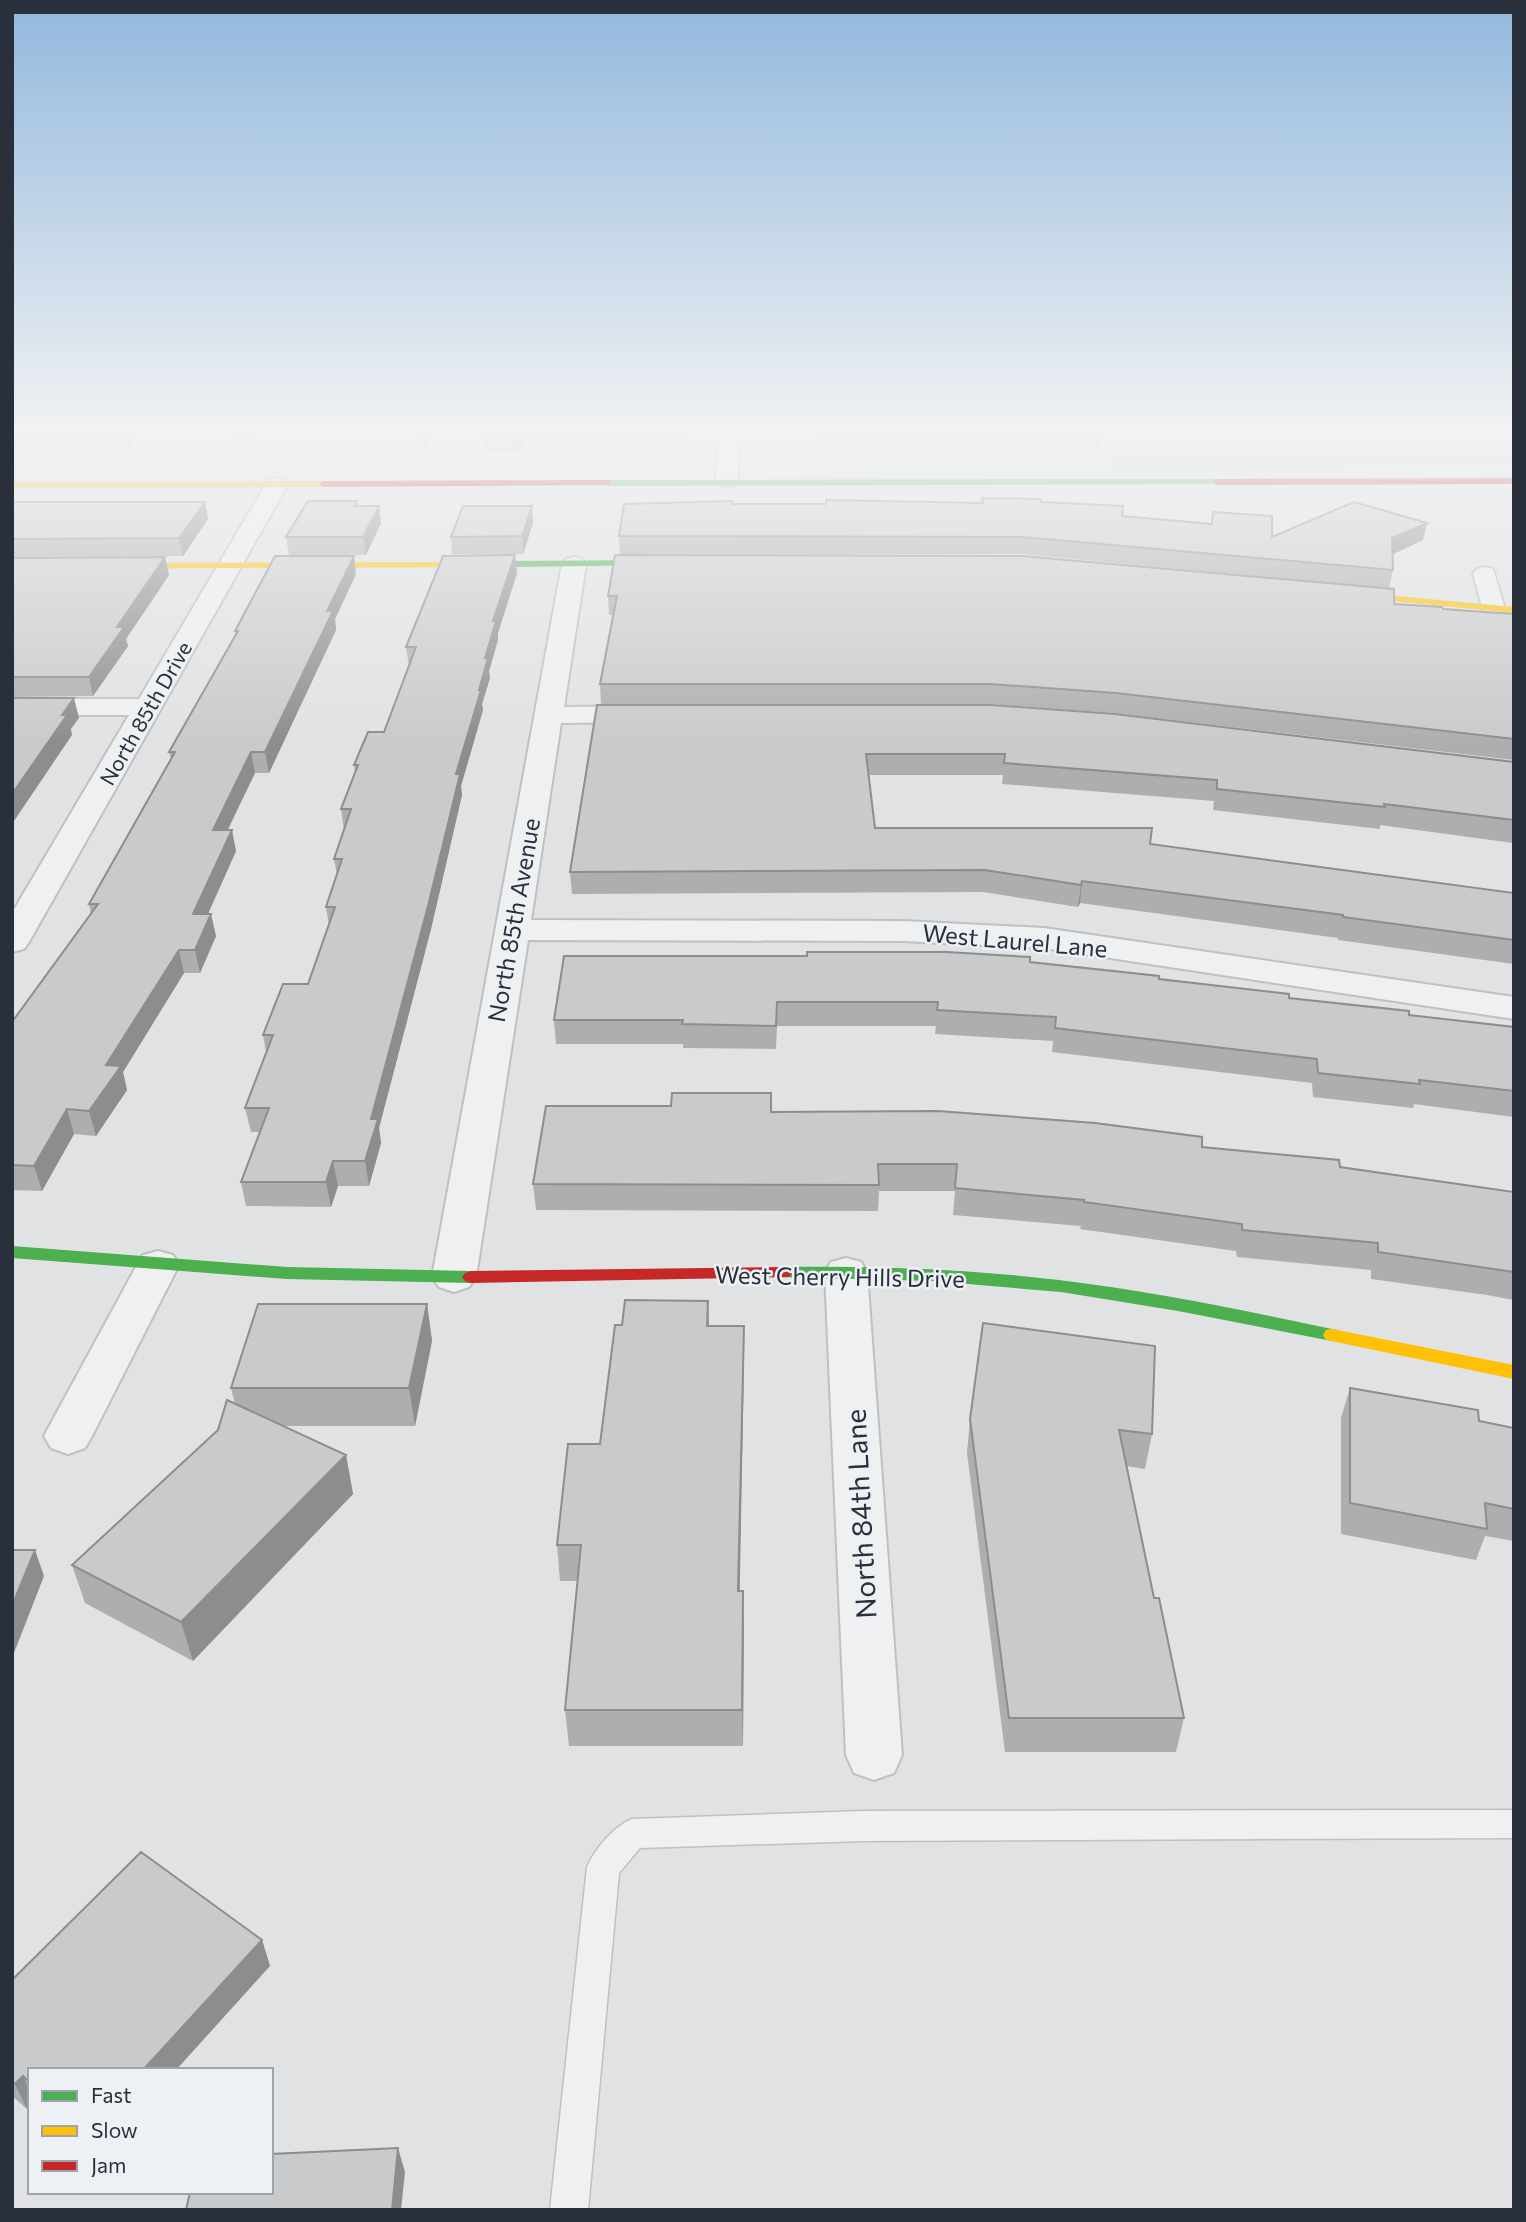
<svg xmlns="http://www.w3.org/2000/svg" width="1526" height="2222" viewBox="0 0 1526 2222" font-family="Commissioner,sans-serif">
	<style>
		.built { fill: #ced2d7 }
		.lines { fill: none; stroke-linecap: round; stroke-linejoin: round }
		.lane-casing { stroke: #bec0c2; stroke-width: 3 }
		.street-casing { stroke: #bec0c2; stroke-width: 4 }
		.lane { fill: #eff0f1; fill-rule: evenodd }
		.street { fill: #eff0f1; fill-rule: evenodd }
		.fast { fill: #4caf50; fill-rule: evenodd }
		.slow { fill: #ffc107; fill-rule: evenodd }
		.jam { fill: #c62828; fill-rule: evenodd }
		.wall { fill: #acaeaf }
		.shaded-wall { fill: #8c8d8f }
		.building { fill: #c8cacc; stroke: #8c8d8f; stroke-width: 2 }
		.labels { text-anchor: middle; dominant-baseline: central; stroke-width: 5; stroke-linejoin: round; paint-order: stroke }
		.far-street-label { font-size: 21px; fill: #29303b; stroke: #edf0f4 }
		.street-label { font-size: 24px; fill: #29303b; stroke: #edf0f4 }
		.near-street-label { font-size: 28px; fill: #29303b; stroke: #edf0f4 }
	</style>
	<rect width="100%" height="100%" fill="#e0e2e4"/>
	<path class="built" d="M1098 433H1514V466L1401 464 1333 469 1114 470Z"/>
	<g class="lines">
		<g class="lane-casing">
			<path id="lane" d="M1514 1810V1838L863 1841 640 1848 619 1873 588 2210H550L587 1867C595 1849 613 1827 632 1819L863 1811Z"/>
		</g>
		<g class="street-casing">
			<path id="street" d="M718 433H738V482L734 486H720L716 482Z
				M277 478 284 480 288 484 29 942 24 949 12 952V913L129 715H12V699H139L266 484 270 480Z
				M574 557 582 559 586 564 564 707 648 706 658 708 662 714 658 720 648 722 561 723 531 920 903 921 1044 928 1514 997V1019L1044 948 903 941 528 940 476 1277 469 1287 454 1292 439 1287 432 1277 562 564 566 559Z
				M1485 567 1493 569 1505 609 1502 614 1493 616 1484 614 1473 574 1477 569Z
				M158 1251 173 1255 179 1265 92 1436 85 1448 68 1454 51 1448 44 1436 137 1265 143 1255Z
				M846 1258 861 1262 867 1272 902 1755 894 1773 874 1780 854 1773 846 1755 825 1272 831 1262Z"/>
		</g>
		<use href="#lane" class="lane"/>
		<use href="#street" class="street"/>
		<path class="fast" d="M1216 479 1220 482 1219 484 608 486 604 483 608 480Z
			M665 560 668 561V565L498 567 493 564 498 561Z
			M12 1246 287 1267 471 1271 477 1273 480 1277 477 1281 471 1283 287 1279 12 1258Z
			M783 1267C875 1266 968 1269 1059 1280 1151 1291 1242 1310 1332 1329L1338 1330 1341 1335 1338 1340 1332 1341 1178 1311 1061 1292 933 1281 777 1277 774 1273 777 1269Z"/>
		<path class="slow" d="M12 482 323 481 327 484 323 487 12 488Z
			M501 562V566L498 567 12 569V563Z
			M1343 591 1514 607V613L1340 596 1338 594Z
			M1332 1329 1514 1365V1379L1326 1340 1323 1335 1326 1330Z"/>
		<path class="jam" d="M1514 478V484L1216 485 1212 482 1216 479Z
			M608 480 611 481V485L323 487 319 484 323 481Z
			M783 1267 789 1269 792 1273 789 1277 471 1283 465 1281 462 1277 465 1273 471 1271Z"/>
	</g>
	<path class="wall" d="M12 433H140L129 446 12 449Z
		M408 433H432L425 448Z
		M483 433H686L684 445H524L517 452 483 451 482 435Z
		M817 433H1100L1101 434 1099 450H1013L1012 447H963L962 444H821L818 442Z
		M982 498 1041 502 1122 516 1211 524 1213 512 1272 537 1427 523 1423 540 1393 554V570L1389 589 1021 554H620L619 536 732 504 982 503Z
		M357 501 358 506 381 523 366 555H289L286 537Z
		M12 502H205L208 519 183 556 12 557Z
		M532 506 533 523 523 554H452L451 537Z
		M515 555 517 573 498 633V640L489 671 490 678 482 704 483 710 461 786 462 795 431 929 379 1128 381 1143 369 1186H338L331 1207 246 1206 241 1182 260 1132H251L245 1108 266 1052 263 1035 308 984 329 926 326 907 337 875 334 859 344 830 341 809 355 772 354 765 384 732 409 666 406 647Z
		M12 558 169 575 126 639 128 646 93 696 12 697Z
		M356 574 335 619 336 630 269 773H255L228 830 236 851 208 914 216 936 200 973H184L123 1072 127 1090 96 1136 74 1134 42 1191 12 1190V1022L91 914 89 904 171 759 169 752 235 636V631Z
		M608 596 1394 604 1443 609 1514 614V760L1113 713 988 704H601L600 684 613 615H609Z
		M597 705 1514 762V846L1513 843 1380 825V829L1213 810 1214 801 1002 784 1003 775H869L875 828 1150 844 1514 893V964L1338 940V938L1080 903 1078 907 983 892 572 894 570 872Z
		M1030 962 1159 979 1409 1015 1514 1027V1117L1414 1104 1413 1108 1313 1097 1312 1083 1052 1052 1053 1041 935 1034 936 1026H777L776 1049 683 1048V1044H556L554 1020Z
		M771 1112 1202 1147 1514 1192V1300L1487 1295 1371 1279V1270L1237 1257 1236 1251 1080 1229 1081 1226 953 1215 955 1191H879L878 1211 536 1210 533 1184Z
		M708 1301 709 1326H744V1361L739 1591H743V1746H569L565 1710 578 1581H560L557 1545 600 1444 622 1325Z
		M427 1304 432 1341 415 1426H283L346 1455 353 1494 193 1661 85 1603 72 1565 218 1430 235 1404 231 1388Z
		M983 1323 1152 1434 1145 1469 1126 1466 1154 1598 1184 1718 1176 1752H1005L967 1453 970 1419Z
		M1350 1388 1479 1421 1514 1428V1541L1485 1536 1476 1560 1341 1534V1418Z
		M262 1940 270 1966 30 2070V2107L27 2109 12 2096V1980Z"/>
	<path class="shaded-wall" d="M126 433H140L129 446Z
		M232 433H269L233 444Z
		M424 433H432L425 448Z
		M520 433H523L524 445 517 452 516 437Z
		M205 502 208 519 183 556 179 538Z
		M379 506 381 523 366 555 363 537Z
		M532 506 533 523 523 554 522 536Z
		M1427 523 1423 540 1389 556 1392 538Z
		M515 555 517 573 498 633V640L489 671 490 678 482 704 483 710 461 786 462 795 431 929 379 1128 381 1143 369 1186 365 1161 371 1119 456 774 479 690 493 621Z
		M354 556 356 574 335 619 336 630 269 773 265 752 327 611Z
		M165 557 169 575 126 639 128 646 93 696 89 677 117 627Z
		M74 698 79 718 71 729 72 735 12 824V794L62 715Z
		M251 752 255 773 217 851 213 830Z
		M232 830 236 851 198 936 193 914Z
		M1082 881 1080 903 1078 907 1081 885Z
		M211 914 216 936 200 973 195 950Z
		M179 950 184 973 123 1072 127 1090 96 1136 89 1111 106 1065Z
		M67 1109 74 1134 42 1191 34 1166Z
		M333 1161 338 1186 331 1207 326 1182Z
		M708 1301 709 1336 707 1326Z
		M427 1304 432 1341 415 1426 409 1388Z
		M744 1326V1361L739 1627 738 1591Z
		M346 1455 353 1494 193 1661 181 1622Z
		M35 1550 44 1576 12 1658V1606Z
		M743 1591 744 1627 743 1746 742 1710Z
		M262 1940 270 1966 176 2070H143Z
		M23 2076 30 2091V2107L27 2109 15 2084Z
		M398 2148 405 2172 401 2210H392Z"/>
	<path class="building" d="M12 433H80L12 435Z
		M483 433H520L516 437 482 435Z
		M1014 433H1100L1101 434H1014Z
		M982 498 1040 499 1041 502 1123 506 1122 516 1212 524 1213 512 1272 516V537L1354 502 1427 523 1392 538 1393 570 1023 537 619 536 624 504 732 501V504H826V500L983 503Z
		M308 501H357L354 506H379L363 537H286Z
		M12 502H205L179 538 12 539Z
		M463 506H532L522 536 451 537Z
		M515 555 493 621H496L485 658H488L479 690H481L456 774H460L428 906 371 1119H378L365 1161H333L326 1182H241L269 1108H245L273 1035H263L283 984H308L335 907H326L342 859H334L351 809H341L358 765H354L368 732H384L416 647H406L443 556Z
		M615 555 1022 556 1394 589V604L1442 607 1443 609 1514 614V739L1116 693 990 684H600L617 596H608Z
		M275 556H354L327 611H333L265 752H251L213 830H232L193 914H211L195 950H179L106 1065 121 1066 89 1111 67 1109 34 1166 12 1165V1022L98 904H89L175 752H169L238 631H235Z
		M165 557 117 627H124L89 677H12V558Z
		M12 698H74L62 715H67L12 794Z
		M597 705H990L1115 714 1514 762V820L1384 804 1385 807 1217 789V780L1004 763 1005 754H866L875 828H1152L1150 844 1514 893V940L1343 917V915L1082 881 1081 885 985 870 570 872Z
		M807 952H947L1030 957V962L1159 976V979L1289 994V998L1409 1011V1015L1514 1027V1091L1419 1080 1420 1084 1318 1073 1317 1059 1055 1028 1056 1017 937 1010 938 1002H777L776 1026 682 1024 683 1020H554L564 956H807Z
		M672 1093H771V1112L938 1111 1095 1123 1202 1137V1147L1339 1160 1340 1167 1514 1192V1272L1378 1252V1243L1242 1230V1224L1084 1202V1200L955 1188 957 1164H878L879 1185 533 1184 546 1106H671Z
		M625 1300 708 1301 707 1326H744L738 1591H743L742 1710H565L581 1545H557L568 1444H600L615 1325H622Z
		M258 1304H427L409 1388H231Z
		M983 1323 1155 1346 1152 1434 1119 1430 1154 1598H1159L1184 1718H1009L970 1419Z
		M1350 1388 1478 1410 1479 1421 1514 1428V1509L1485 1503 1487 1529 1350 1503Z
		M227 1400 346 1455 181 1622 72 1565 218 1430Z
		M12 1550H35L12 1606Z
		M141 1852 262 1940 143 2070H30V2083L23 2076 15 2084 12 2082V1980Z
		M398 2148 392 2210H186L190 2192H271V2154Z"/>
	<linearGradient id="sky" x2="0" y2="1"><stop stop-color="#92b8dd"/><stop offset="0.58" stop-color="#f1f2f3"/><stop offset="1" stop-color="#f1f2f3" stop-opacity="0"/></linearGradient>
	<rect width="1526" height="744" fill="url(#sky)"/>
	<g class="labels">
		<g class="far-street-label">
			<text transform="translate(145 713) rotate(-60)">North 85th Drive</text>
		</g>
		<g class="street-label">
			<text transform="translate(513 920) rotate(-80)">North 85th Avenue</text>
			<text transform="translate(1015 940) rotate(5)">West Laurel Lane</text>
			<text transform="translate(840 1276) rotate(1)">West Cherry Hills Drive</text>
		</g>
		<g class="near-street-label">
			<text transform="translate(860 1514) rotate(-93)">North 84th Lane</text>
		</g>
	</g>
	<rect width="1526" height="2222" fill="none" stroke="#29303b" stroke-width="28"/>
	<rect x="28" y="2068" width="245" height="126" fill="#edf0f4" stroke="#9fa3aa" stroke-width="2"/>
	<rect x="42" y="2091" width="35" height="10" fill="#4caf50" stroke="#9fa3aa" stroke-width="2"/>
	<text x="91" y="2103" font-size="21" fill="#29303b">Fast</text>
	<rect x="42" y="2126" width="35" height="10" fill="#ffc107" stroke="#9fa3aa" stroke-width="2"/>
	<text x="91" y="2138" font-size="21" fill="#29303b">Slow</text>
	<rect x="42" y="2161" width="35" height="10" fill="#c62828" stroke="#9fa3aa" stroke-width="2"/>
	<text x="91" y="2173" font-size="21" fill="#29303b">Jam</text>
</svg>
